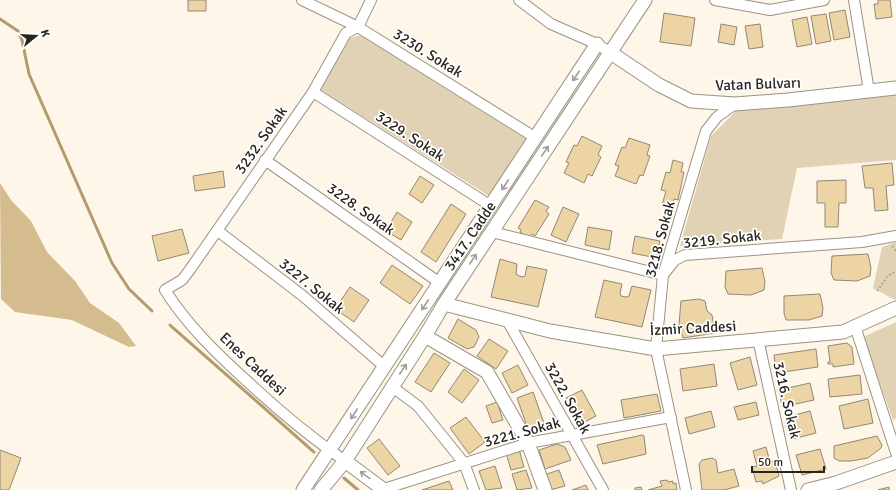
<svg xmlns="http://www.w3.org/2000/svg" width="896" height="490" viewBox="0 0 896 490" font-family="Signika,sans-serif">
	<style>
		.green { fill: #e1d2b6 }
		.forest { fill: #d4bc8e }
		.lines { fill: none; stroke-linecap: round; stroke-linejoin: round }
		.stream { stroke: #b39b6e; stroke-width: 3 }
		.building { fill: #edd4a5; stroke: #918878 }
		.minor-casing { stroke: #9b9383; stroke-width: 12 }
		.tertiary-casing { stroke: #9b9383; stroke-width: 15 }
		.path { stroke: #a09b90; stroke-width: 1.5; stroke-dasharray: 2 2; stroke-linecap: butt }
		.minor { stroke: #fff; stroke-width: 10 }
		.tertiary { stroke: #fff; stroke-width: 13 }
		.oneway { stroke: #9e9d9a }
		.labels { text-anchor: middle; dominant-baseline: central; stroke-width: 3.5; stroke-linejoin: round; paint-order: stroke }
		.street-label { font-size: 15px; fill: #28251f; stroke: #fff }
	</style>
	<rect width="100%" height="100%" fill="#fef6e8"/>
	<path class="green" d="M361 35 527 138 489 196 321 90 350 38Z
		M896 94V160L797 168 782 239 680 246 711 136 737 110Z
		M896 242V299L895 300 873 288 882 247Z
		M896 322V418L893 420 863 337Z"/>
	<path class="forest" d="M0 183 11 200 31 221 47 252 75 281 90 303 119 323 136 346 129 347 72 320 15 312 1 299Z"/>
	<g class="lines">
		<path class="stream" d="M0 19 18 31 22 40 29 74 112 263 129 289 152 311
			M170 325 314 452
			M344 478 358 490"/>
	</g>
	<path class="building" d="M188 0H206V11H188Z
		M878 0H890L892 17 876 19 874 4H878Z
		M845 10 850 37 834 40 829 13Z
		M664 13 695 18 691 46 660 42Z
		M826 14 831 41 816 44 811 16Z
		M807 17 812 44 797 47 792 20Z
		M721 24 737 27 734 45 718 42Z
		M760 24 763 47 749 49 745 26Z
		M582 136 602 146 598 155 601 157 592 176 588 174 584 183 564 173 569 163 566 162 574 145 577 146Z
		M629 138 650 145 647 155 650 156 643 176 640 175 636 184 615 176 619 166 615 165 622 147 625 148Z
		M673 160 683 163 681 172H684L678 200 674 199 672 207 662 205 666 191 661 190 666 172 670 173Z
		M892 163 894 185 886 186 888 210 875 211 873 188H865L862 166Z
		M223 171 225 187 195 191 193 176Z
		M420 176 434 185 422 203 409 194Z
		M846 180V203H839L838 227H825V203H817V181Z
		M535 200 549 207 546 211 549 214 535 236 532 234 529 238 520 232 521 230 518 228Z
		M451 204 466 214 436 262 421 252Z
		M563 207 579 214 566 242 551 235Z
		M397 212 412 222 401 240 386 231Z
		M588 227 612 231 609 250 585 245Z
		M182 229 189 253 158 261 152 236Z
		M635 236 660 241 656 258 632 253Z
		M868 254 871 268 870 276 857 281 834 280 831 273 832 256Z
		M500 259 517 264 516 273 517 275 522 277 525 276 527 266 547 270 538 307 491 297Z
		M392 265 423 286 410 304 380 283Z
		M762 268 765 282 764 290 751 295 728 294 725 287 726 271Z
		M604 280 622 284 620 293 621 296 626 297 629 296 632 286 651 290 642 327 595 317Z
		M350 287 369 300 354 322 335 309Z
		M820 294 823 308 822 316 809 320H786L784 313V296Z
		M699 299 705 301 707 311 712 315 715 333 683 338 679 324 681 301Z
		M458 319 476 330 479 337 474 347 467 349 448 338Z
		M489 339 508 351 496 369 477 356Z
		M847 343 852 347 854 364 833 367V364H828V362H830L828 346Z
		M816 349 818 367 776 373 774 355Z
		M434 353 450 363 431 392 415 382Z
		M750 357 757 385 738 390 730 363Z
		M714 364 717 386 683 391 680 369Z
		M518 365 528 385 512 393 502 373Z
		M464 369 479 380 462 403 448 392Z
		M860 375 862 394 830 397 828 379Z
		M810 383 814 400 782 407 779 390Z
		M582 390 596 416 581 424 566 398Z
		M533 392 544 423 528 429 517 398Z
		M657 394 661 411 624 418 621 400Z
		M868 399 873 423 844 429 839 406Z
		M497 402 503 420 492 423 486 406Z
		M756 402 759 415 738 420 734 407Z
		M711 411 715 427 689 434 685 418Z
		M810 411 816 433 793 439 787 417Z
		M466 417 485 442 469 454 450 428Z
		M642 435 644 436 646 454 603 464 597 445Z
		M877 436 882 445 881 448 868 458 851 461H839L834 458V446Z
		M379 439 400 466 388 475 367 448Z
		M557 444 565 447 571 460 545 469 539 450Z
		M766 447 770 462 775 461 779 476 763 484 762 481 756 482 752 467 757 466 753 451Z
		M519 449 524 467 511 470 506 453Z
		M820 449 826 469 802 475 796 455Z
		M0 450 21 458 9 490H0Z
		M712 458 716 460 718 473 734 469 739 486 724 490H702L699 464 702 460Z
		M495 466 502 488 486 490 479 471Z
		M526 470 532 488 517 490 512 474Z
		M559 470 565 486 550 490 544 475Z
		M667 480 668 482 673 481V484L676 483 677 490H648L662 486 660 481Z
		M449 481 453 490H422Z
		M586 485 588 490H572Z
		M641 487 642 490H635V488Z
		M889 487V490H878Z"/>
	<g class="lines">
		<g class="minor-casing">
			<path id="minor" d="M302 0 358 27 536 138
				M519 0 551 24 597 44 611 53
				M715 0 770 10 824 0
				M854 0 869 91
				M313 92 491 206
				M265 160 440 283
				M218 231 303 296 385 367
				M492 232 663 275 675 260 685 255 862 242 896 236
				M507 320 603 490
				M855 326 896 453
				M758 339 791 490
				M391 386 418 406 464 463 474 490
				M345 461C310 437 279 411 248 382 217 354 187 325 165 290L182 280 189 271 313 92 346 33 358 27 371 0
				M384 489 528 443 671 417
				M686 490 656 349 663 275 706 131 717 117 735 104"/>
		</g>
		<g class="tertiary-casing">
			<path id="tertiary" d="M611 53 659 85 691 101 735 104 788 100 896 88
				M444 304 550 331 656 349 843 332 896 308
				M425 336 487 372 528 443 545 490
				M345 461 384 490
				M303 490 597 44
				M321 490 345 461 425 336 444 304 645 0
				M808 490 836 483 896 462"/>
		</g>
		<path class="path" d="M892 246 896 251
			M877 291 888 276 896 271"/>
		<use href="#minor" class="minor"/>
		<use href="#tertiary" class="tertiary"/>
	</g>
	<defs><path id="oneway-shaft" d="M-6 0H5M1.5-3L5.5 0L1.5 3" fill="none" stroke-width="1.6" stroke-linecap="round" stroke-linejoin="round"/></defs>
	<g class="oneway">
		<use href="#oneway-shaft" transform="translate(576 76) rotate(123)"/>
		<use href="#oneway-shaft" transform="translate(545 151) rotate(-56)"/>
		<use href="#oneway-shaft" transform="translate(505 185) rotate(123)"/>
		<use href="#oneway-shaft" transform="translate(473 259) rotate(-56)"/>
		<use href="#oneway-shaft" transform="translate(425 305) rotate(123)"/>
		<use href="#oneway-shaft" transform="translate(403 369) rotate(-56)"/>
		<use href="#oneway-shaft" transform="translate(354 414) rotate(123)"/>
		<use href="#oneway-shaft" transform="translate(365 475) rotate(-144)"/>
	</g>
	<g class="labels">
		<g class="street-label">
			<text transform="translate(428 53) rotate(32)">3230. Sokak</text>
			<text transform="translate(758 84) rotate(-2)">Vatan Bulvarı</text>
			<text transform="translate(410 136) rotate(33)">3229. Sokak</text>
			<text transform="translate(261 140) rotate(-55)">3232. Sokak</text>
			<text transform="translate(361 209) rotate(35)">3228. Sokak</text>
			<text transform="translate(470 236) rotate(-56)">3417. Cadde</text>
			<text transform="translate(660 239) rotate(-75)">3218. Sokak</text>
			<text transform="translate(722 239) rotate(-6)">3219. Sokak</text>
			<text transform="translate(312 286) rotate(39)">3227. Sokak</text>
			<text transform="translate(693 328) rotate(-3)">İzmir Caddesi</text>
			<text transform="translate(253 364) rotate(43)">Enes Caddesi</text>
			<text transform="translate(568 398) rotate(61)">3222. Sokak</text>
			<text transform="translate(787 400) rotate(77)">3216. Sokak</text>
			<text transform="translate(522 432) rotate(-15)">3221. Sokak</text>
		</g>
	</g>
	<g transform="translate(36 36) rotate(72)" stroke="#ffffff" stroke-width="3" paint-order="stroke">
	<path d="M0-3L7 15L0 10L-7 15Z" fill="#28251f"/>
	<text y="-6" font-size="11" font-weight="bold" text-anchor="middle" fill="#28251f">K</text>
	</g>
	<path d="M752 466v6h72v-6" fill="none" stroke="#28251f" stroke-width="2"/>
	<text x="758" y="466" font-size="12" fill="#28251f" stroke="#ffffff" stroke-width="3" paint-order="stroke">50 m</text>
</svg>
